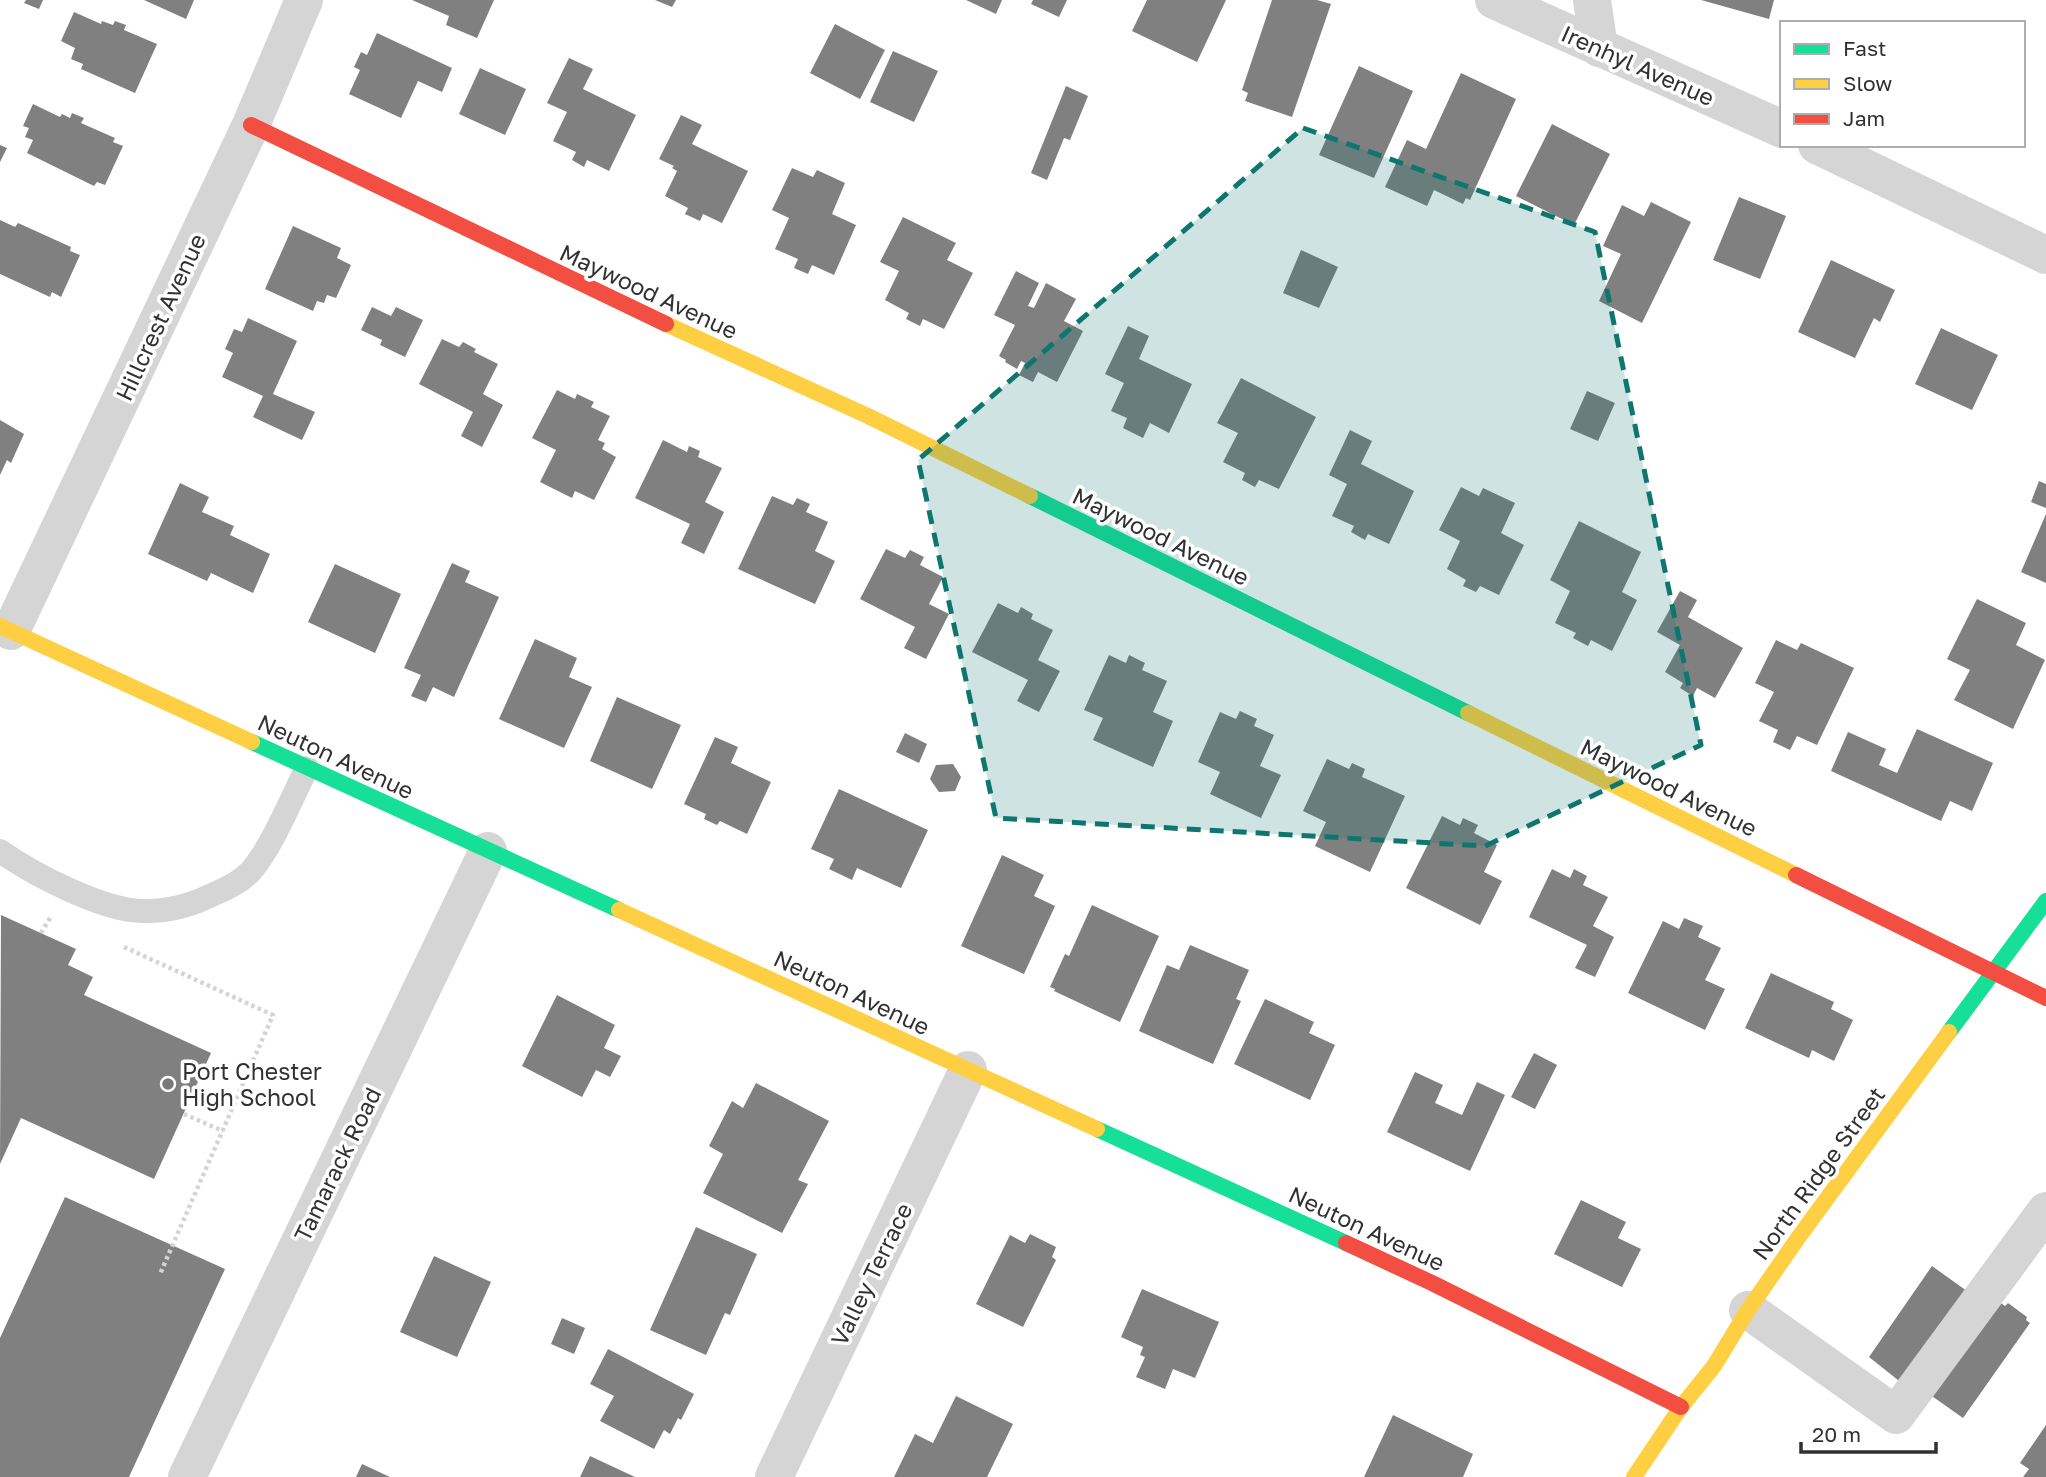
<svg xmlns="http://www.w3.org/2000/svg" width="2046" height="1477" viewBox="0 0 2046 1477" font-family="'Golos Text',sans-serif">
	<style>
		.building { fill: #808080 }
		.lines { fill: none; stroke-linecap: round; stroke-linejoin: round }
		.path { stroke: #d4d4d4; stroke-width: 4.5; stroke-dasharray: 3.5 3.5; stroke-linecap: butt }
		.lane { stroke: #d5d5d5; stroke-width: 24 }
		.street { stroke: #d5d5d5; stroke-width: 38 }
		.fast { stroke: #16e098; stroke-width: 16 }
		.slow { stroke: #ffcf43; stroke-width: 16 }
		.jam { stroke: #f24e42; stroke-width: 16 }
		.marked { fill: #0f766e; fill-opacity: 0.2; stroke: #0f766e; stroke-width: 5; stroke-dasharray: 14 9; stroke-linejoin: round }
		.poi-dot { fill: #797979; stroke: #fff; stroke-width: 2.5 }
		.labels { text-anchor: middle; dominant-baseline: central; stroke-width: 7; stroke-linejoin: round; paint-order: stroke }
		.street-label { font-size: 23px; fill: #313131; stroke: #fff }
		.poi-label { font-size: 23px; fill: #313131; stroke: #fff; text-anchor: start }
	</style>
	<rect width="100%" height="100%" fill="#fff"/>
	<path class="building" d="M26 0H43L39 9 24 3Z
		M144 0H194L186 19Z
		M412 0H494L477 38 446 25 449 16Z
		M655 0H676L672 7Z
		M966 0H1002L996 14Z
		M1033 0H1067L1059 17 1031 4Z
		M1147 0H1226L1197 62 1132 31Z
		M1272 0H1317L1331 4 1292 117 1245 101 1248 93 1242 90Z
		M1701 0H1774L1769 19Z
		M74 12 101 24 102 21 113 25 115 21 126 25 124 30 157 44 135 93 81 69 83 64 71 59 75 48 61 41Z
		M835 24 885 50 860 99 810 73Z
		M377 33 452 68 442 92 418 81 401 118 349 94 360 70 354 67 361 52 367 55Z
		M893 51 938 71 914 122 870 102Z
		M569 58 593 69 583 89 636 115 609 171 587 160 584 167 572 160 576 152 553 141 567 112 547 103Z
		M1359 66 1413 91 1374 178 1319 155Z
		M480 68 526 89 505 135 459 114Z
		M1461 73 1516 99 1470 200 1466 198 1463 204 1434 190 1427 206 1385 187 1407 140 1426 149Z
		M1066 86 1088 96 1070 140 1064 138 1047 180 1031 173Z
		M33 104 60 117 62 114 70 118 72 113 84 118 81 123 115 138 113 142 123 146 105 185 97 182 94 186 27 153 33 140 25 137 29 128 23 126Z
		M681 115 702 125 692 144 748 171 722 223 703 214 700 221 685 214 688 208 665 196 677 171 672 168 674 166 659 159Z
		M1552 124 1610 154 1574 225 1516 196Z
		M0 145 7 148 0 162Z
		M792 168 813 177 817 170 845 183 832 214 856 225 834 275 812 265 808 274 794 268 798 259 775 249 789 218 772 210Z
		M1739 197 1786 216 1760 279 1713 260Z
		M1651 202 1691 222 1642 323 1599 301 1621 254 1603 246 1622 205 1644 216Z
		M903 217 956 243 947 260 973 273 944 329 923 319 920 326 906 319 909 313 885 300 899 271 880 262Z
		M0 220 15 227 18 223 71 247 70 251 80 255 61 297 52 292 50 297 0 274Z
		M293 226 341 248 337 258 351 265 336 298 327 295 324 303 317 301 313 311 265 289Z
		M1301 250 1338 267 1319 308 1283 293Z
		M1831 260 1895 290 1880 322 1874 318 1855 358 1798 332Z
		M1016 271 1039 283 1028 306 1034 308 1046 283 1076 299 1064 321 1083 331 1057 382 1038 372 1033 382 1019 375 1025 363 1021 361 1017 369 1005 362 1006 360 999 356 1015 325 994 315Z
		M372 307 391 316 396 307 423 320 405 357 380 345 382 340 361 330Z
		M248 318 297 341 273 394 315 412 302 440 253 417 263 396 222 377 233 353 225 349 234 329 242 332Z
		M1128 326 1149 336 1139 359 1192 384 1169 433 1150 423 1143 438 1123 428 1127 418 1111 411 1124 383 1105 374Z
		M1941 328 1998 355 1972 410 1915 384Z
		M442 339 459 347 463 342 476 349 474 352 498 364 483 394 503 405 482 447 461 436 473 412 419 384Z
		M1241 378 1316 417 1279 489 1259 480 1255 487 1242 480 1245 473 1223 462 1238 433 1217 423Z
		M557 390 575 399 577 394 594 402 591 407 610 416 598 440 605 443 602 449 616 457 594 500 575 491 572 498 540 482 556 450 532 438Z
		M1587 391 1615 403 1598 441 1570 429Z
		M0 420 24 434 11 463 7 460 0 475Z
		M1350 430 1372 441 1361 464 1414 491 1389 544 1368 534 1365 540 1351 532 1354 526 1332 516 1347 484 1329 475Z
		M663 440 687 452 689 446 700 451 698 457 722 468 705 502 724 512 704 554 681 543 690 524 635 498Z
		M2039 481 2046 484V508L2031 502Z
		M180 483 209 497 202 512 234 526 230 535 270 554 253 593 211 573 207 581 148 554Z
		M1461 487 1479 496 1483 488 1515 503 1501 533 1524 545 1499 595 1480 586 1476 592 1463 586 1466 580 1447 569 1460 541 1439 530Z
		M772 496 793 505 797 498 810 504 806 512 828 522 815 551 835 561 815 604 738 569Z
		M2046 514V583L2021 572Z
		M1579 521 1641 552 1622 592 1637 600 1612 651 1591 640 1588 646 1573 638 1576 633 1555 623 1570 591 1550 580Z
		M886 549 905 558 910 550 924 557 920 565 943 577 929 604 949 614 926 659 904 648 915 627 860 599Z
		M452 563 470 571 465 582 499 597 454 697 433 687 426 702 411 696 421 675 404 668Z
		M335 564 401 594 375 653 308 622Z
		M1680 591 1697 600 1688 617 1743 648 1715 698 1697 688 1693 696 1680 688 1683 683 1665 672 1680 645 1657 632Z
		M1977 599 2026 623 2016 645 2045 660 2013 729 1954 700 1970 670 1947 659Z
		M998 603 1018 613 1021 607 1033 614 1031 619 1053 630 1038 660 1060 671 1039 712 1017 701 1028 680 972 652Z
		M535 639 577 658 569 677 592 687 564 748 499 719Z
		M1776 640 1797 650 1801 643 1854 668 1817 745 1797 736 1790 750 1773 742 1778 730 1759 721 1774 692 1755 683Z
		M1109 655 1126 663 1129 655 1145 663 1142 670 1167 681 1153 712 1173 721 1153 767 1093 740 1103 718 1084 710Z
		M617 697 681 725 652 789 590 761Z
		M1240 711 1257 719 1254 726 1274 735 1260 766 1281 775 1261 818 1210 794 1220 772 1198 762 1220 712 1236 719Z
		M1917 729 1993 763 1972 811 1950 801 1941 821 1831 771 1848 732 1886 749 1879 765 1897 773Z
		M905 733 927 744 919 763 896 752Z
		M715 737 738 747 731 763 771 782 747 834 720 821 717 825 704 819 706 814 684 804Z
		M1327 759 1349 769 1352 763 1365 769 1362 777 1405 796 1370 872 1315 846 1326 822 1303 811Z
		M953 764 961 777 955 791 939 792 930 779 936 765Z
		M839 789 928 830 901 888 857 868 852 880 829 869 834 859 811 849Z
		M1442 816 1460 825 1463 818 1478 825 1474 833 1497 845 1484 872 1502 881 1480 925 1406 888Z
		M1002 855 1044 875 1034 896 1055 906 1024 974 961 946Z
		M1552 869 1570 878 1574 869 1587 876 1583 885 1608 897 1593 926 1614 937 1595 977 1575 968 1587 945 1529 917Z
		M1092 905 1159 936 1120 1022 1054 991 1055 989 1050 987 1065 954 1069 956Z
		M1 915 76 949 68 965 93 977 84 995 211 1053 154 1179 21 1118 0 1164Z
		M1684 918 1703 926 1698 937 1721 948 1705 980 1725 989 1705 1030 1628 993 1663 921 1679 929Z
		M1190 945 1249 970 1236 999 1241 1001 1213 1064 1139 1031 1167 965 1179 970Z
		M1771 973 1834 1002 1831 1009 1853 1020 1834 1061 1812 1050 1809 1058 1745 1028Z
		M557 995 615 1025 604 1048 621 1056 610 1077 596 1070 582 1097 522 1066Z
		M1265 999 1314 1022 1309 1033 1335 1045 1310 1100 1234 1064Z
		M1534 1053 1557 1065 1535 1109 1511 1097Z
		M1415 1072 1443 1085 1435 1103 1462 1115 1477 1082 1505 1095 1470 1171 1387 1132Z
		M756 1083 829 1121 798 1180 808 1184 782 1233 703 1193 723 1154 709 1146 732 1101 743 1108Z
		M65 1197 225 1269 129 1477H0V1338Z
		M1581 1200 1626 1222 1618 1238 1641 1249 1622 1287 1554 1254Z
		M696 1227 757 1254 730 1315 725 1313 706 1355 650 1330Z
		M1030 1234 1056 1247 1052 1257 1056 1260 1023 1327 976 1304 1010 1235 1025 1243Z
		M434 1256 491 1282 457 1357 400 1332Z
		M1932 1266 1985 1304 1991 1296 2005 1306 2008 1303 2027 1317 2026 1320 2030 1323 1963 1418 1912 1382 1908 1388 1869 1357Z
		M1142 1289 1219 1322 1195 1378 1173 1369 1165 1389 1136 1377 1145 1357 1140 1355 1143 1347 1121 1337Z
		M562 1318 585 1328 574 1354 551 1344Z
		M608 1349 694 1394 681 1420 678 1418 670 1434 664 1430 654 1449 600 1421 614 1396 590 1384Z
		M956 1396 1013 1424 987 1477H894L915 1434 933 1443Z
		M1393 1415 1473 1454 1463 1477H1364Z
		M2046 1425V1477H2023L2029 1469 2020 1463Z
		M590 1456 635 1477H580Z
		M362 1464 390 1477H356Z"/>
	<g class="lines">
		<path class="path" d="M41 933 50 918
			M124 947 273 1015 160 1274
			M184 1114 223 1131"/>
		<path class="lane" d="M0 851C33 874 101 910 142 911 168 912 192 905 214 894 226 889 242 881 251 871 273 845 291 799 307 768"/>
		<path class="street" d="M1494 0 1782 129
			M1592 0 1599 48
			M1817 145 2046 255
			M11 631 251 125 304 0
			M1748 1310 1896 1415 2046 1211
			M187 1477 488 851
			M774 1477 968 1070"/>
		<path class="fast" d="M1030 496 1468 713
			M252 742 619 910
			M1949 1032 2046 901
			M1097 1129 1346 1243"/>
		<path class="slow" d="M666 324 868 416 1030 496
			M0 626 252 742
			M1468 713 1796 875
			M619 910 1097 1129
			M1634 1477 1681 1407 1714 1366 1748 1310 1798 1238 1949 1032"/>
		<path class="jam" d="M251 125 666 324
			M1796 875 2046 998
			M1346 1243 1432 1283 1681 1407"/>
	</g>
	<path class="marked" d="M1303 128 1595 232 1701 745 1485 846 996 818 918 460Z"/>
	<circle class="poi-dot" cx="168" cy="1084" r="7"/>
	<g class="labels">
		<g class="street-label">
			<text transform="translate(1638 65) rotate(24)">Irenhyl Avenue</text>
			<text transform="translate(649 291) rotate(25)">Maywood Avenue</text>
			<text transform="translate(160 317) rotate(-65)">Hillcrest Avenue</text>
			<text transform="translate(1161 536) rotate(26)">Maywood Avenue</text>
			<text transform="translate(336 756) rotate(25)">Neuton Avenue</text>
			<text transform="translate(1669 787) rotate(26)">Maywood Avenue</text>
			<text transform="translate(852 992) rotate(25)">Neuton Avenue</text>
			<text transform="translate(337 1164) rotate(-64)">Tamarack Road</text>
			<text transform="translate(1818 1173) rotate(-54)">North Ridge Street</text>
			<text transform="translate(1367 1228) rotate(25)">Neuton Avenue</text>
			<text transform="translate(871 1274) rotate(-64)">Valley Terrace</text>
		</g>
		<g class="poi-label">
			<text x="182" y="1071">Port Chester<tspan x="182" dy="26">High School</tspan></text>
		</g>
	</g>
	<rect x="1780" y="21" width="245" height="126" fill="#ffffff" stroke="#adadad" stroke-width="2"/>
	<rect x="1794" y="44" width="35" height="10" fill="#16e098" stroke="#adadad" stroke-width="2"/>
	<text x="1843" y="56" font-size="21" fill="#313131">Fast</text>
	<rect x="1794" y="79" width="35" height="10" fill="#ffcf43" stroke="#adadad" stroke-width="2"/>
	<text x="1843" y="91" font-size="21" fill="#313131">Slow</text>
	<rect x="1794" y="114" width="35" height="10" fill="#f24e42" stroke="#adadad" stroke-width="2"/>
	<text x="1843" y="126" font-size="21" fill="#313131">Jam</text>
	<path d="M1801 1442v10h135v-10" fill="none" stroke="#313131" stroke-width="3.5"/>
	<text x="1812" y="1442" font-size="21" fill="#313131" stroke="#ffffff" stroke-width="5" paint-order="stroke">20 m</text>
</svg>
